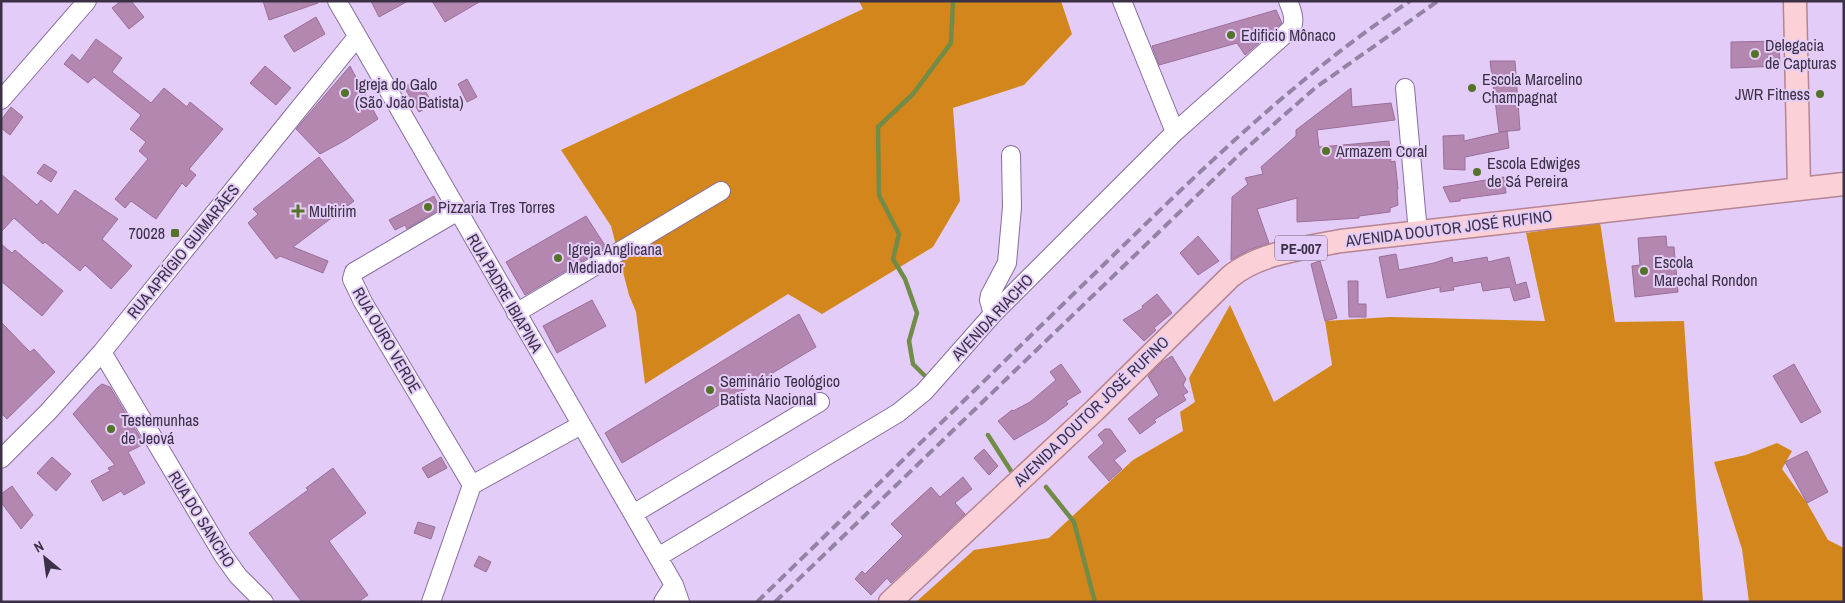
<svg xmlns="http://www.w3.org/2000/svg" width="1845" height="603" viewBox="0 0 1845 603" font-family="'Archivo Narrow',sans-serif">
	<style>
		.forest { fill: #d2861b }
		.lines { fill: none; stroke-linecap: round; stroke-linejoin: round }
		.stream { stroke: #718c48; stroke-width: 4.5 }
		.building { fill: #b487b1; stroke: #9a6f98 }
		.minor-casing { stroke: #886e9f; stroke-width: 20 }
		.major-casing { stroke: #b68493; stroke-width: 25 }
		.minor { stroke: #fff; stroke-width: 18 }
		.major { stroke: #fbd1d7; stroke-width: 22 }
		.rail { stroke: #9483a4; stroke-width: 4; stroke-dasharray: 10 5; stroke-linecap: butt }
		.poi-dot { fill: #547228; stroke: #e3cdf8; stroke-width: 2 }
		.labels { text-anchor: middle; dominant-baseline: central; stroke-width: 4; stroke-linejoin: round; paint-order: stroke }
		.shield { fill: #e3cdf8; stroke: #6d5f7b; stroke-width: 1 }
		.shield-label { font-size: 15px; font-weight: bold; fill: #3b3045 }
		.poi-label { font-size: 16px; fill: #3b3045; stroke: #e3cdf8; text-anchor: start }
		.street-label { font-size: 16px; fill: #3b3045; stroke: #e3cdf8 }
	</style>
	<rect width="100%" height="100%" fill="#e3cdf8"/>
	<path class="forest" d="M859 1H1061L1072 34 1024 85 953 108 960 201 933 247 822 314 788 294 645 384 636 312 629 295 611 226 561 150 863 9Z
		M1600 222 1615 322 1684 321 1703 602H916L974 550 1049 538 1133 460 1183 431 1180 412 1195 402 1189 378 1230 305 1274 402 1332 365 1325 321 1390 317 1545 321 1526 233Z
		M1777 443 1792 451 1782 469 1807 503 1828 540 1844 548V602H1749L1742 549 1714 462 1746 455Z"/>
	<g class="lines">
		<path class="stream" d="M927 378 913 364 909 341 917 313 905 279 893 259 899 234 879 195 878 127 913 94 951 43 953 1
			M988 435 1011 471
			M1046 487 1074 522 1095 602"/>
	</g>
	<path class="building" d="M121 1H131L144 17 129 29 112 8Z
		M263 1H317L318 3 269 20Z
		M371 1H408L379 17Z
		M432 1H481L445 22Z
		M1276 10 1282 23 1245 55 1237 43 1159 65 1152 46Z
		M316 17 325 34 294 52 284 36Z
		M96 39 122 58 112 72 151 103 164 88 187 107 190 102 223 129 189 169 196 175 186 187 182 183 156 219 131 201 125 208 115 199 148 159 139 151 146 142 130 129 141 115 94 77 88 83 64 64 72 54 80 61Z
		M1779 41 1780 66 1731 68V42Z
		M1490 61H1515L1520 130 1499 132Z
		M265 66 291 88 276 105 250 83Z
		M350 66 378 119 344 141 320 154 296 129Z
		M418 79 433 104 419 112 404 87Z
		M467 79 477 97 467 102 458 84Z
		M1351 88 1352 107 1391 103 1395 120 1317 130 1319 147 1389 141 1391 162 1395 161 1398 189 1397 190 1398 205 1390 208V212L1359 216V218L1297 222V198L1257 209 1269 243 1249 250 1231 260 1232 197 1248 184 1245 178 1263 174 1261 167 1296 136V130Z
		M11 107 23 117 10 135 1 128V120Z
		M1507 131 1509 148 1465 157V170L1444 169 1443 136 1464 135V141Z
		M319 157 354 201 293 247 328 261 323 273 280 256 276 259 248 223 258 214 253 209Z
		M44 164 57 172 51 182 37 173Z
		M1 174 37 205 41 200 58 215 75 190 118 219 102 239 132 266 111 289 85 265 80 271 45 242 43 244 14 218 1 232Z
		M1504 177 1506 193 1460 199V201L1450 202 1443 187Z
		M434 196 440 209 407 229 405 225 395 230 389 220Z
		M586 216 606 247 525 295 506 262Z
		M1198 236 1219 261 1198 275 1180 253Z
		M1666 236 1667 247H1674L1678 292 1635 297 1632 266 1640 265 1638 238Z
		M1 244 12 253 15 250 63 291 42 316 1 281Z
		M1396 254 1399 270 1434 263 1452 257 1453 263 1487 257 1488 262 1509 257 1516 285 1526 282 1530 297 1514 301 1510 287 1483 291 1481 282 1453 287 1454 290 1440 292V287L1387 298 1379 257Z
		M1320 261 1337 318 1325 321 1311 264Z
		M1348 281H1358V304H1366V317H1349Z
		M1157 294 1172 313 1154 328 1156 330 1144 341 1123 320 1143 308 1142 306Z
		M592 300 606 326 557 353 543 326Z
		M799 314 816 347 622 463 605 433Z
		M1 322 30 352 34 349 55 372 7 419 1 413Z
		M1172 356 1186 379 1183 385 1188 392 1183 395 1186 400 1154 420 1156 422 1140 434 1128 419 1159 395 1148 376 1162 362Z
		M1061 364 1081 392 1066 401 1068 404 1045 422 1014 440 998 421 1012 410 1013 411 1030 402 1056 380 1050 372Z
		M1794 364 1821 412 1801 423 1773 376Z
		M102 384 110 387 144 444 128 452 145 483 124 495 121 491 103 501 91 481 110 471 108 468 115 465 73 414 98 387Z
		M1105 429H1110L1126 451 1114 460 1122 469 1109 481 1088 457 1104 443 1098 435Z
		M984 449 998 466 989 475 974 458Z
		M1807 451 1828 492 1807 503 1785 462Z
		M52 457 71 474 56 491 37 473Z
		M441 457 447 468 428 478 422 468Z
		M333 468 366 513 329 541 368 595 358 602H302L249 533 308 490 306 488Z
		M963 477 972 489 955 503 965 514 891 583 887 578 871 595 855 579 862 571 865 574 903 536 891 524 931 487 940 497Z
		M12 486 33 515 21 529 1 502V494Z
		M418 522 435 527 431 539 414 533Z
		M479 556 491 562 486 572 474 566Z"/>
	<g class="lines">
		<g class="minor-casing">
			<path id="minor" d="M337 1 674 585 680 602
				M1122 1 1175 132
				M1405 88 1418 233
				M1 100 87 1
				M458 211 354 272 352 279 363 302 472 485
				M516 313 721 191
				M993 314 989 300 990 295 1007 263 1012 207 1011 155
				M102 352 223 555 238 576 264 602
				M1 459 48 412 102 352 357 37
				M633 514 820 402
				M658 557 898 413 924 392 993 314 1175 132 1291 29C1296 21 1292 10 1288 1
				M431 602 472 485 581 425
				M663 602 674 585"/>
		</g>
		<g class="major-casing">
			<path id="major" d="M1795 1 1799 188
				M890 602 1095 410 1230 277C1258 253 1305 248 1341 241L1844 184"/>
		</g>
		<use href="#minor" class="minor"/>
		<use href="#major" class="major"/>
		<path class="rail" d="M757 602C868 494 979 386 1090 278 1192 179 1291 80 1410 1
			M775 602 1242 152 1315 88 1438 1"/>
	</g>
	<g class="poi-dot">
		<circle cx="1231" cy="35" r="5"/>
		<circle cx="1755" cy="54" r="5"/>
		<circle cx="1472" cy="88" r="5"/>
		<circle cx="345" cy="93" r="5"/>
		<circle cx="1820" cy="94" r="5"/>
		<circle cx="1326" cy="151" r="5"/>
		<circle cx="1477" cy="172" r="5"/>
		<circle cx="428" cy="207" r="5"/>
		<path d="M295.5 203.5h5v5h5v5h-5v5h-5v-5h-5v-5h5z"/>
		<rect x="170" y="228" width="10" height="10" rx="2.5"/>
		<circle cx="558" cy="258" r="5"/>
		<circle cx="1644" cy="271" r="5"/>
		<circle cx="710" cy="390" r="5"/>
		<circle cx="111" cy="429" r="5"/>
	</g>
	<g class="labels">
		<rect class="shield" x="1275" y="235.5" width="52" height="25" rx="4"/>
		<g class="shield-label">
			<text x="1301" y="248">PE-007</text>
		</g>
		<g class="poi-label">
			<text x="1241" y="35">Edificio Mônaco</text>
			<text x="1765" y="45">Delegacia<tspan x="1765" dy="18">de Capturas</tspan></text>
			<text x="1482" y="79">Escola Marcelino<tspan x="1482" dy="18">Champagnat</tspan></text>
			<text x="355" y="84">Igreja do Galo<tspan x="355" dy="18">(São João Batista)</tspan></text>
			<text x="1810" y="94" text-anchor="end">JWR Fitness</text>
			<text x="1336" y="151">Armazem Coral</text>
			<text x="1487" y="163">Escola Edwiges<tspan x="1487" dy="18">de Sá Pereira</tspan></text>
			<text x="438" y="207">Pizzaria Tres Torres</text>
			<text x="309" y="211">Multirim</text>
			<text x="165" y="233" text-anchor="end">70028</text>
			<text x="568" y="249">Igreja Anglicana<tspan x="568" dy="18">Mediador</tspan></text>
			<text x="1654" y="262">Escola<tspan x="1654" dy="18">Marechal Rondon</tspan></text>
			<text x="720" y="381">Seminário Teológico<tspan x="720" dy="18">Batista Nacional</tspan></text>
			<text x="121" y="420">Testemunhas<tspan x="121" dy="18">de Jeová</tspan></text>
		</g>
		<g class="street-label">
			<text transform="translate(1449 228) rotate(-7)">AVENIDA DOUTOR JOSÉ RUFINO</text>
			<text transform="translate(183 251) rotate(-51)">RUA APRÍGIO GUIMARÃES</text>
			<text transform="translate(505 293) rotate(60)">RUA PADRE IBIAPINA</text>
			<text transform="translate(992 317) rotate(-47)">AVENIDA RIACHO</text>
			<text transform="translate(387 340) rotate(60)">RUA OURO VERDE</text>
			<text transform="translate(1091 411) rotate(-44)">AVENIDA DOUTOR JOSÉ RUFINO</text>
			<text transform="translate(202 519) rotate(58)">RUA DO SANCHO</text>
		</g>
	</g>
	<rect width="1845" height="603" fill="none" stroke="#3b3045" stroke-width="5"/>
	<g transform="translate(45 558) rotate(331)" stroke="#e3cdf8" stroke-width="4" paint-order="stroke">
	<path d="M0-4L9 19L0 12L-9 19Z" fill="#3b3045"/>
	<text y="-8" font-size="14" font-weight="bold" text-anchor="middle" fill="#3b3045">N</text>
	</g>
</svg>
